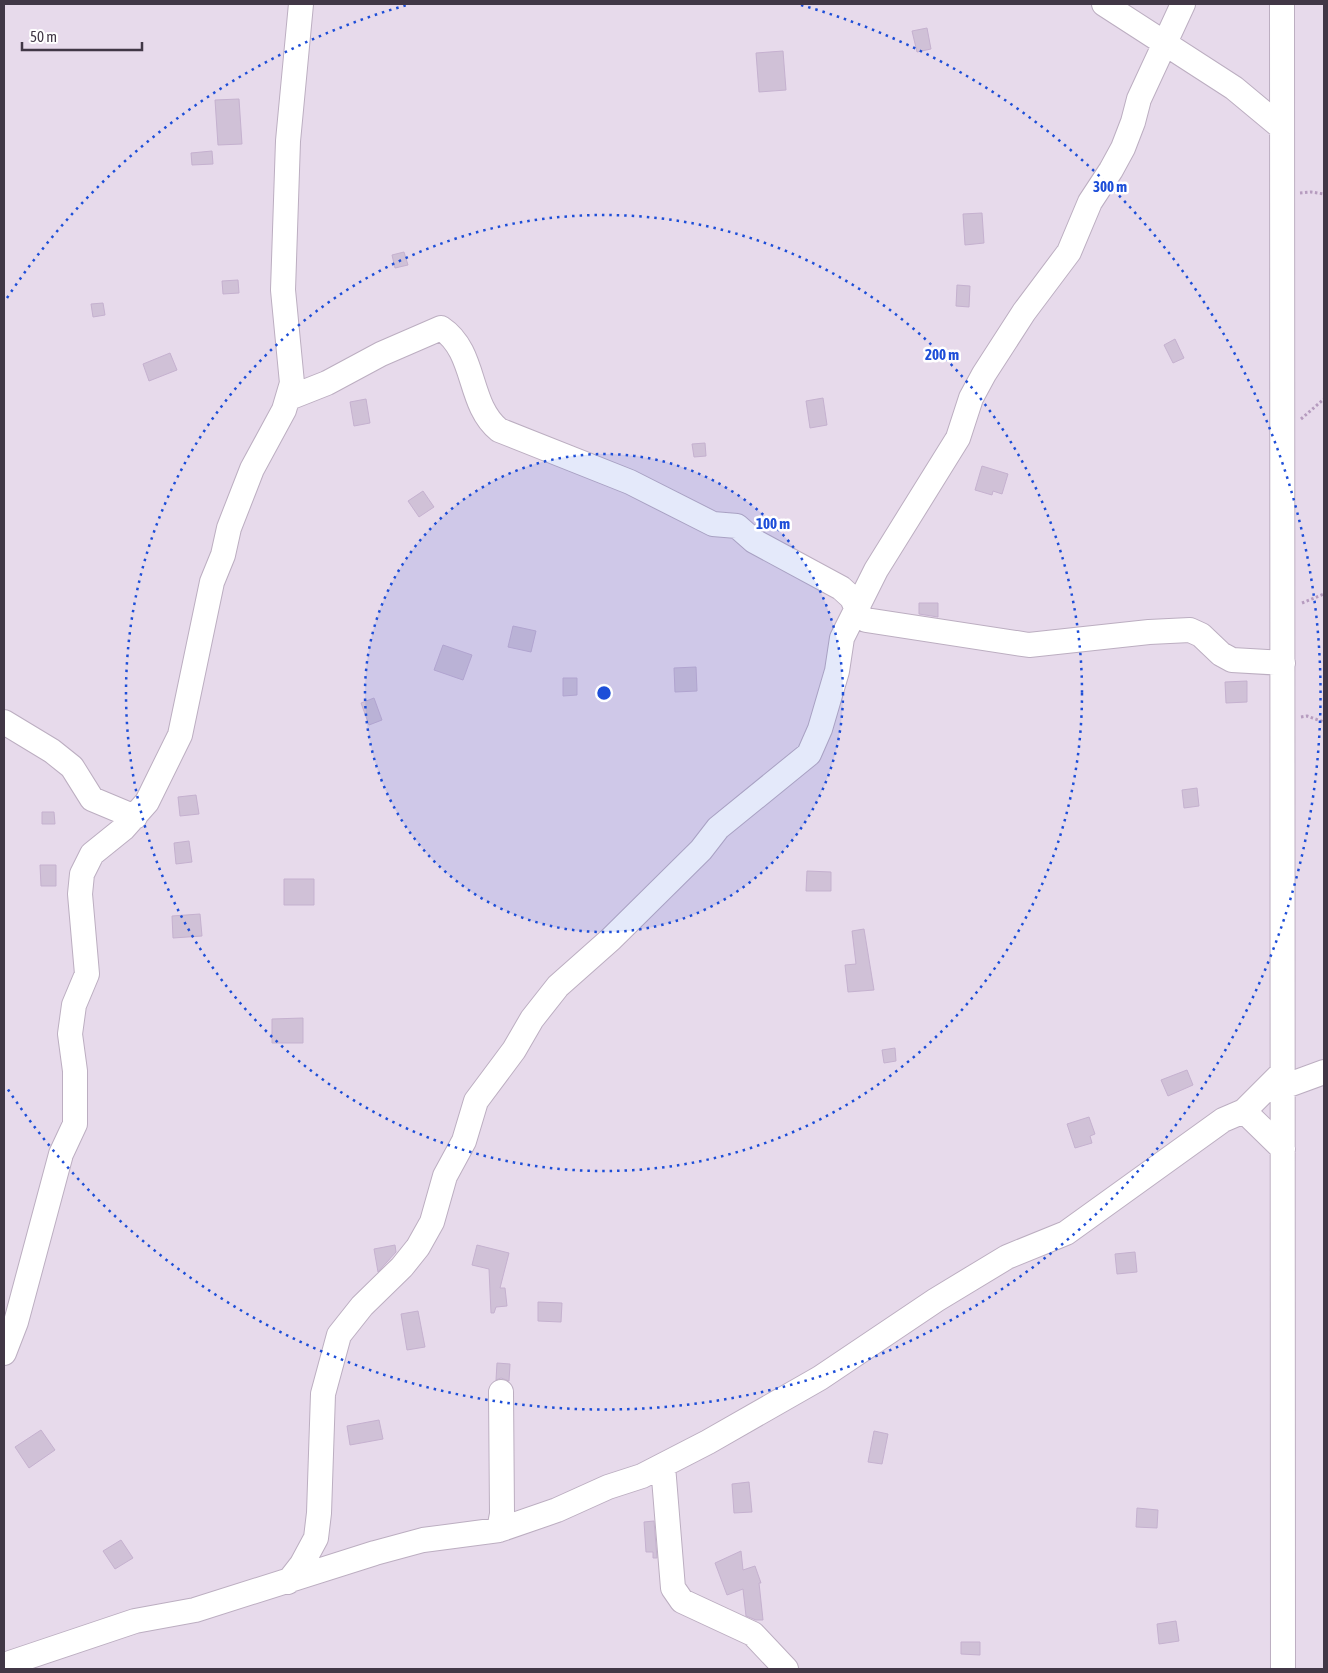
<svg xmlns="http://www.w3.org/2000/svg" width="1328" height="1673" viewBox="0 0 1328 1673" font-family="'Asap Condensed',sans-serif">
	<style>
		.residential { fill: #e7daeb }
		.building { fill: #d0c1d7; stroke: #c5b1cf }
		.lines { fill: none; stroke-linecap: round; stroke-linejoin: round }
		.minor-casing { stroke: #bcaec1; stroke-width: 26 }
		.path { stroke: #b69cbf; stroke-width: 3; stroke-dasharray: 2.5 2.5; stroke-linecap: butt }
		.minor { stroke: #fff; stroke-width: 24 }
		.ring { fill: none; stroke: #1d4ed8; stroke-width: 2.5; stroke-dasharray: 2.5 5 }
		.centre { fill: #1d4ed8; stroke: #fff; stroke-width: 2.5 }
		.ring-label { font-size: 15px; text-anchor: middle; font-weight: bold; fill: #1d4ed8; stroke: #fff; stroke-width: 5; stroke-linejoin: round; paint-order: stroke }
	</style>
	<rect width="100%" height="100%" fill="#f0e8f3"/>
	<path class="residential" d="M4 4H1324V1669H4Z"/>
	<path class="building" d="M927 28 931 49 917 52 912 31Z
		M783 51 786 90 759 92 756 53Z
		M239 99 242 144 218 145 215 100Z
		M212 151 213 164 192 165 191 153Z
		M982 213 984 243 965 245 963 214Z
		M404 252 408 265 395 268 392 255Z
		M238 280 239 293 223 294 222 281Z
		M957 285 970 286 969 307 956 306Z
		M103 303 105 315 93 317 91 304Z
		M1175 339 1184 358 1173 363 1164 345Z
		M170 353 177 370 149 381 143 364Z
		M823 398 827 425 810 428 806 401Z
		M366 399 370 423 354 426 350 402Z
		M705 443 706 456 694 457 692 444Z
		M982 466 1008 474 1002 494 993 491 992 495 975 490Z
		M423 491 434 507 419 517 408 501Z
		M919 603H938V617L919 614Z
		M513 626 536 631 531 652 508 647Z
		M443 645 472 655 463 680 434 670Z
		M696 667 697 691 675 692 674 668Z
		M563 678H577V695L563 696Z
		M1247 681V702L1226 703 1225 682Z
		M374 698 382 720 369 725 361 703Z
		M1197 788 1199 806 1184 808 1182 790Z
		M196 795 199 814 180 816 178 797Z
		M42 812H54L55 824H42Z
		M189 841 192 862 176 864 174 843Z
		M40 865H56V886H41Z
		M807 871 831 872V891H806Z
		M284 879H314V905H284Z
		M200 914 202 936 173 938 172 916Z
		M864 929 874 990 848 992 845 965 856 964 852 931Z
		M303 1018V1043H272V1019Z
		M895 1048 896 1061 884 1063 882 1050Z
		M1187 1070 1193 1085 1168 1096 1161 1080Z
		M1089 1117 1095 1134 1090 1136 1092 1143 1075 1148 1067 1124Z
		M395 1245 396 1252 378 1272 374 1249Z
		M477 1245 509 1253 500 1288H505L507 1306 496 1307 494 1313H491L489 1269 472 1265Z
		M1135 1252 1137 1272 1117 1274 1115 1254Z
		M538 1302 562 1303 561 1322 538 1321Z
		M418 1311 425 1347 407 1350 401 1314Z
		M497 1363 510 1364 509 1381 501 1378 496 1380Z
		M379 1420 383 1439 350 1445 347 1426Z
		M41 1430 55 1450 29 1468 15 1447Z
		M874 1431 888 1434 882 1464 868 1462Z
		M749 1482 752 1512 734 1513 732 1484Z
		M1137 1508 1158 1510 1157 1528 1136 1527Z
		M654 1521 657 1558H653V1552H646L644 1522Z
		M121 1540 133 1558 115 1569 103 1551Z
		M741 1551 743 1570 755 1566 761 1583H759L763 1620H756L746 1616 743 1589 727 1595 715 1563Z
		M1176 1621 1179 1641 1159 1644 1157 1624Z
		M961 1642H980V1655L961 1654Z"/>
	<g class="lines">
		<g class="minor-casing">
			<path id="minor" d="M1104 4 1234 88 1282 128
				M1282 4 1283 1669
				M289 398 327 383 381 354 441 328C477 352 467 404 499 430L630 482 713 524 737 526 754 541 841 588 852 598 859 615 866 620 1029 645 1149 632 1190 630 1201 635 1221 654 1232 660 1283 663
				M4 722 52 751 72 767 92 799 135 817
				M1283 1087 1324 1072
				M1244 1111 1283 1149
				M4 1353 16 1322 61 1154 75 1124V1071L70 1034 74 1005 87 974 80 894 82 874 92 854 123 829 147 802 180 735 212 582 223 555 229 528 252 469 284 410 292 383 283 290 288 141 301 4
				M663 1466 673 1588 682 1601 753 1634 786 1669
				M499 1530 502 1514 501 1392
				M288 1582 302 1564 316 1538 319 1513 323 1394 339 1335 362 1306 402 1267 418 1247 432 1222 445 1176 464 1141 476 1101 514 1050 532 1019 558 986 611 939 701 850 718 828 809 754 820 729 837 671 842 638 876 570 958 438 971 398 984 374 1024 312 1069 252 1090 202 1111 170 1123 148 1133 122 1139 99 1183 4
				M4 1665 135 1621 195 1610 375 1553 423 1540 499 1530 557 1510 608 1487 642 1476 708 1442 820 1378 936 1300 1007 1257 1066 1233 1223 1120 1244 1111 1283 1072"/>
		</g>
		<path class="path" d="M1300 193 1311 192 1324 194
			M1301 419 1324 399
			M1302 603 1324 594
			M1301 717 1307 716 1324 722"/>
		<use href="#minor" class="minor"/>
	</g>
	<circle cx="604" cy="693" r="239" fill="#1d4ed8" fill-opacity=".12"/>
	<g class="ring">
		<circle cx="604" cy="693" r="239"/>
		<circle cx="604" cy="693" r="478"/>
		<path d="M7 298A716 716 0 0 1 407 5M801 5A716 716 0 1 1 7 1088"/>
	</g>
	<circle cx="604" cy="693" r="8" class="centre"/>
	<g class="ring-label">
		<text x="1110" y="192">300 m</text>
		<text x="942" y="360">200 m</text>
		<text x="773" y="529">100 m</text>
	</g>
	<rect width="1328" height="1673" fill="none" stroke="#413746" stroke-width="10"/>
	<path d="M22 42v8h120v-8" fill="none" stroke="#413746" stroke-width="2.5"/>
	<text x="30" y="42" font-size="15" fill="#413746" stroke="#ffffff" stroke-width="4" paint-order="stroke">50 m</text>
</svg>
